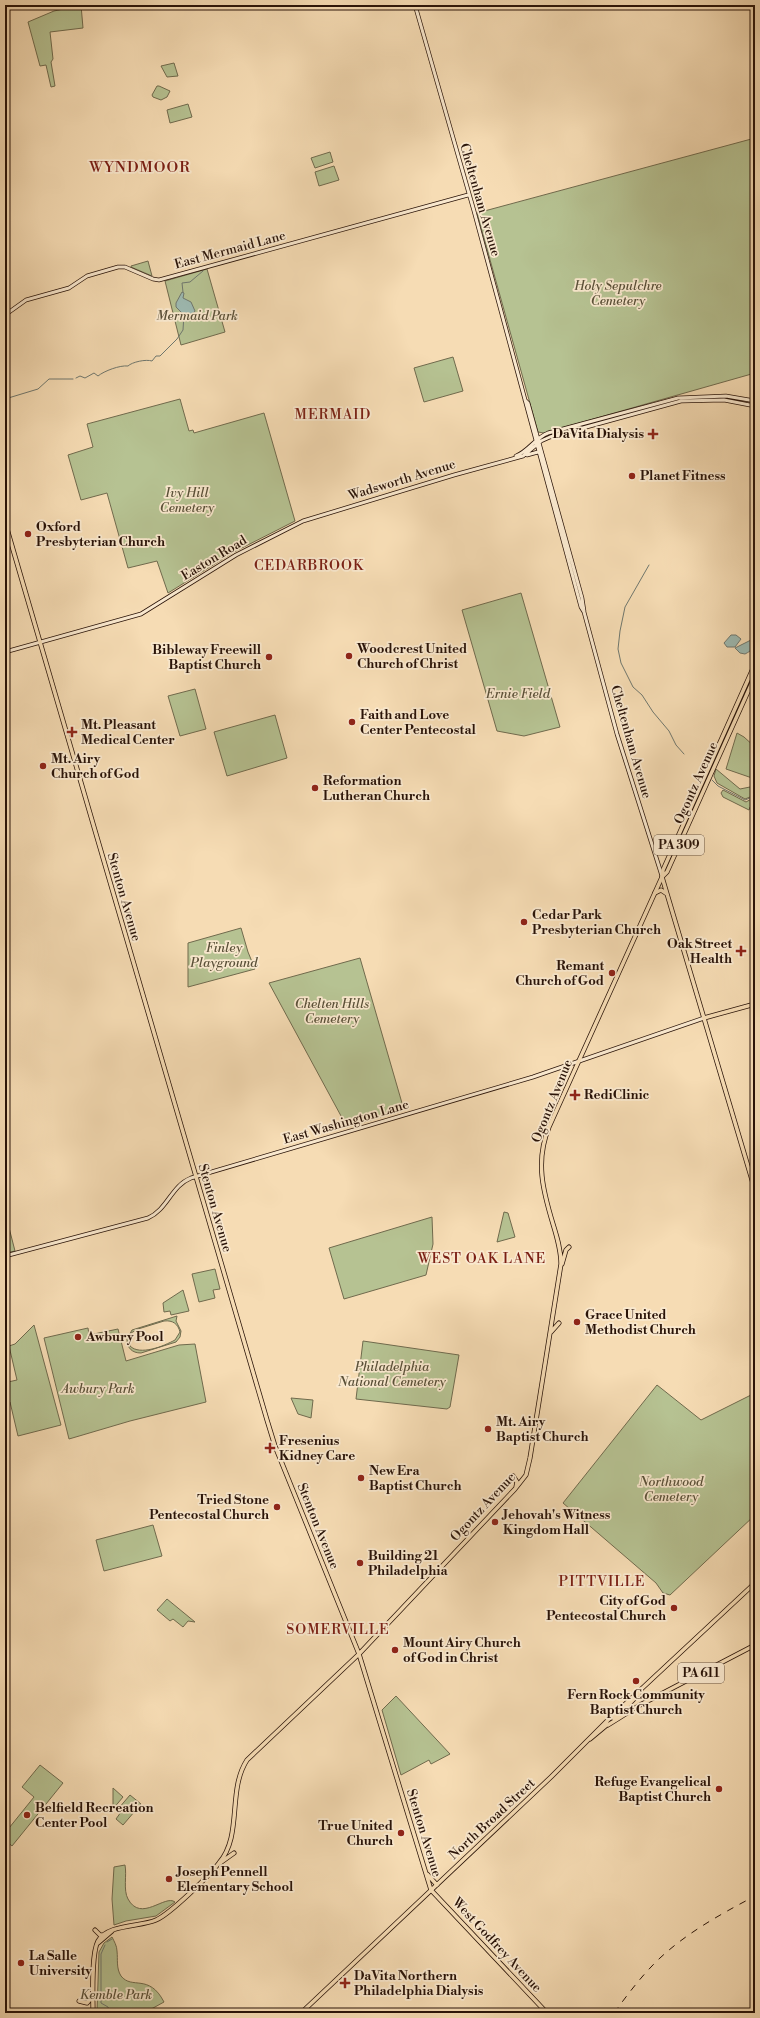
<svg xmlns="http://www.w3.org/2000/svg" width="760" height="2018" viewBox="0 0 760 2018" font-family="'Libre Bodoni',serif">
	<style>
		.green { fill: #b6c292; stroke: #706a4d; fill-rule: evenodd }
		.water { fill: #9dbab2; stroke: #6f776e }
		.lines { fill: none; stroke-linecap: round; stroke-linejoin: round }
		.stream { stroke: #6f776e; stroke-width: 1 }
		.secondary-casing { stroke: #291308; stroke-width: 4.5 }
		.primary-casing { stroke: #291308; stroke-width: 5 }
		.trunk-casing { stroke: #291308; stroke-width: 5 }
		.secondary { stroke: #f9e8ce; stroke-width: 3 }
		.primary { stroke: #f6dcb4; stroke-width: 3.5 }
		.trunk { stroke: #f6dcb4; stroke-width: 3.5 }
		.rail { stroke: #291308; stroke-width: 1; stroke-dasharray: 7 7; stroke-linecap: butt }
		.poi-dot { fill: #8f2418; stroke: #f9e8ce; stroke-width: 1.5 }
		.labels { text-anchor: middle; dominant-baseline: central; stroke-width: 3.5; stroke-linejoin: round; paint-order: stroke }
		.shield { fill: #f9e8ce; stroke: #675343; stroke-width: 1 }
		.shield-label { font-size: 12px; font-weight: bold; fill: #291308 }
		.street-label { font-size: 13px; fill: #291308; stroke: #f9e8ce }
		.park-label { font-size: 13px; font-style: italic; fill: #5a5038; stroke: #f9e8ce }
		.poi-label { font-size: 13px; font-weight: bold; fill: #291308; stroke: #f9e8ce; text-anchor: start }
		.neighbourhood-label { font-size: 14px; letter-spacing: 1px; fill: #7a1f14; stroke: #f9e8ce }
		.quarter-label { font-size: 15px; letter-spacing: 1px; fill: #7a1f14; stroke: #f9e8ce }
	</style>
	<rect width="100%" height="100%" fill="#f6dcb4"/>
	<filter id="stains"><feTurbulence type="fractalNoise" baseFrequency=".005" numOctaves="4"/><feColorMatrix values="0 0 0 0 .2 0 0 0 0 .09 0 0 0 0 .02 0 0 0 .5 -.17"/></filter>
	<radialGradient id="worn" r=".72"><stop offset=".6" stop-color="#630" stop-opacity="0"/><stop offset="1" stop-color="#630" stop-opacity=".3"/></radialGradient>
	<path class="green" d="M81 5 83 28 50 32 53 59 51 62 55 86 51 87 46 65 40 66 28 22 54 11Z
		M174 63 178 76 167 77 161 66Z
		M157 86H159L170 91 167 97 161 100 153 97 152 95Z
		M188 104 192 117 170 123 167 110Z
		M755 138V373L544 433 538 432 477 213Z
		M330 152 333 162 315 168 311 158Z
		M334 166 339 180 319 186 315 172Z
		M148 261 152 276 131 267V266Z
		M207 269 225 332 181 345 165 281Z
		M453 357 463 391 424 402 414 368Z
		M180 399 189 431 193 430 194 433 264 413 295 521 234 552 168 593 157 561 128 568 107 493 81 500 68 455 93 447 87 424Z
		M521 593 560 727 524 736 497 731 462 610Z
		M195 689 206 729 180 736 168 696Z
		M275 715 287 758 227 776 214 732Z
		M737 733 744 737 755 747V779L726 769Z
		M716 769 740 789 755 786V795L745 799 717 783 714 776Z
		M723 790 746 802 755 797V806L750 807 749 810 723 797 721 793Z
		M241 928 248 952 255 969 188 987V943Z
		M360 958 404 1110 347 1127 269 983Z
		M5 1212 15 1251 5 1253Z
		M504 1212 508 1213 515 1237 497 1242Z
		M432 1217 433 1244 426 1275 344 1299 329 1248Z
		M215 1269 220 1289 213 1290 215 1298 199 1302 192 1274Z
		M183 1290 189 1311 171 1315 170 1311 164 1312 163 1303Z
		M177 1316 176 1321 181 1331 180 1337 176 1342 141 1353C132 1353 127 1348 127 1339L132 1330ZM164 1321C173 1320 178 1324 180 1332L175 1340C164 1346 140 1356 130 1346L129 1337 131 1333 138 1329Z
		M34 1325 61 1425 18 1436 10 1402 5 1397V1381L8 1382 17 1380 9 1346 15 1344Z
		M88 1328 89 1335 118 1329 126 1361 179 1345 195 1344 206 1402 130 1421 69 1439 44 1338Z
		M363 1341 459 1355 450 1407 447 1409 356 1399Z
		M657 1385 701 1420 755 1393V1515L670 1595 663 1593 656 1583 563 1503Z
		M291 1398 313 1400 311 1418 298 1414Z
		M153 1525 162 1556 104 1571 96 1540Z
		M167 1599 195 1622 188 1621 183 1627 173 1619 170 1621 157 1610Z
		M396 1696 450 1754 431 1764 429 1760 401 1775 382 1710Z
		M40 1765 63 1783 12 1846 5 1840V1833L34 1797 22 1787Z
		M113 1788 123 1797 113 1809Z
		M130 1795 141 1804 123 1825 116 1819 121 1812 118 1809Z
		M125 1865C127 1875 123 1890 128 1899 141 1923 165 1894 175 1902L156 1916 126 1921 114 1925 112 1899 114 1867Z
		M112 1937C114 1941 117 1946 117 1951 118 1960 116 1968 121 1976 132 1990 149 1973 164 2002L144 2013 97 2012 99 1952 104 1943Z"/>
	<path class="water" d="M182 292 184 293 183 298 191 302 195 311 192 315 183 314 176 307V303Z
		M731 635H736L741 639 735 647H727L724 643Z
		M751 640 754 641C756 647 751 651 745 654L740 653 735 648Z"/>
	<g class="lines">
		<path class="stream" d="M183 292 182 283 190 282 203 271
			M76 378 80 376 85 378 94 373 98 376C104 371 120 365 128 366 132 362 146 359 152 361L156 356H160L177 339 183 330 184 314
			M5 399 38 389 49 379H73
			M649 565 625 607 620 631 618 649 621 663 633 687 642 695 653 712 669 731 676 745 684 754
			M712 780 718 786 745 800 755 796
			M107 1942 112 1939
			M105 1945 101 1954V2003L108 2007 110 2013"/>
		<g class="secondary-casing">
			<path id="secondary" d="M415 5 474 211 581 607 584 612 617 734 662 876
				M5 315 26 300 69 288 87 276 118 267H125L153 279 159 280 468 195
				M525 400 528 403 582 598 584 611
				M527 455 538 452
				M516 456C529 451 535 438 548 433L678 398 726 396 755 401
				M5 652 141 614 236 555 303 521 454 475 523 456 541 441 550 437 681 401 724 400 755 406
				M5 1256 148 1218C168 1209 171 1186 191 1178L533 1077 704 1018"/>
		</g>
		<g class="primary-casing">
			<path id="primary" d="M5 522 267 1420 275 1446 359 1654 431 1890 547 2013
				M704 1018 755 1004
				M562 1264 566 1250 569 1247
				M551 1332 559 1323
				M513 1476 517 1482 516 1487
				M614 1719 639 1694
				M608 1725 640 1705 755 1645
				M590 1739 608 1724
				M220 1863 234 1853
				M427 1874 437 1885
				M95 1930 100 1935H103
				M98 1943 112 1931
				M79 2001 87 2003 93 1996
				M93 2013C93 1996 91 1954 98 1941 107 1924 141 1927 156 1920 170 1914 209 1876 219 1863 243 1835 227 1791 247 1760L359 1654 515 1489 526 1475 530 1458 561 1264C561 1250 557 1237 553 1224 543 1191 535 1161 549 1127L662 877
				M301 2013 551 1777 607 1721 755 1583"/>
		</g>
		<g class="trunk-casing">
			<path id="trunk" d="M755 664 663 870 662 877 755 1190
				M663 876 667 872 755 676
				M655 893 661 890 667 894"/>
		</g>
		<use href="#secondary" class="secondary"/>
		<use href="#primary" class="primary"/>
		<use href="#trunk" class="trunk"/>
		<path class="rail" d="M614 2013C628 1994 642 1975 660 1958 688 1932 721 1914 755 1896"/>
	</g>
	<g class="poi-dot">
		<path d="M651 428h4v4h4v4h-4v4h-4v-4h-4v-4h4z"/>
		<circle cx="632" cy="476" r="4"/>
		<circle cx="28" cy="534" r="4"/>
		<circle cx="349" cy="656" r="4"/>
		<circle cx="269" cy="657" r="4"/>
		<circle cx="352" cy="722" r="4"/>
		<path d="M70 726h4v4h4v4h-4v4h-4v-4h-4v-4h4z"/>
		<circle cx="43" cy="766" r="4"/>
		<circle cx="315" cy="788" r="4"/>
		<circle cx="524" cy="922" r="4"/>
		<path d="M739 945h4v4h4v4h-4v4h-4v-4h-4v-4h4z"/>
		<circle cx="612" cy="973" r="4"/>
		<path d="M573 1089h4v4h4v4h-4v4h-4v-4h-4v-4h4z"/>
		<circle cx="577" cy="1322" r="4"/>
		<circle cx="78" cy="1337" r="4"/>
		<circle cx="488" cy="1429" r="4"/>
		<path d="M268 1442h4v4h4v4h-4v4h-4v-4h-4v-4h4z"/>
		<circle cx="361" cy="1478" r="4"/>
		<circle cx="277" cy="1507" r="4"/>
		<circle cx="495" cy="1522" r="4"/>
		<circle cx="360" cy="1563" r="4"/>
		<circle cx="674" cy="1608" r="4"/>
		<circle cx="395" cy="1650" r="4"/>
		<circle cx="636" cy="1681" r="4"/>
		<circle cx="719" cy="1789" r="4"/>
		<circle cx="27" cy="1815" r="4"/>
		<circle cx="401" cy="1833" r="4"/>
		<circle cx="169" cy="1879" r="4"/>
		<circle cx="21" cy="1963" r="4"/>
		<path d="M343 1977h4v4h4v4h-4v4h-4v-4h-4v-4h4z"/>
	</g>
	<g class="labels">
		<g class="shield">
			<rect x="654" y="835" width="50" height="20" rx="3"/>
			<rect x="678" y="1663" width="46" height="20" rx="3"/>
		</g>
		<g class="shield-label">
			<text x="679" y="845">PA 309</text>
			<text x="701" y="1673">PA 611</text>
		</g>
		<g class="street-label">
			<text transform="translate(480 200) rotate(74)">Cheltenham Avenue</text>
			<text transform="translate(230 250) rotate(-15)">East Mermaid Lane</text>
			<text transform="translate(402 480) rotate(-17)">Wadsworth Avenue</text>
			<text transform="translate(214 558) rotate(-31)">Easton Road</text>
			<text transform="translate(631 742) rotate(74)">Cheltenham Avenue</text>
			<text transform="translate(696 783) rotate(-66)">Ogontz Avenue</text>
			<text transform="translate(124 897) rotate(74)">Stenton Avenue</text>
			<text transform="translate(552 1101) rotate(-68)">Ogontz Avenue</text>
			<text transform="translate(346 1122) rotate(-16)">East Washington Lane</text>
			<text transform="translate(215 1208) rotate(74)">Stenton Avenue</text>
			<text transform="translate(483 1507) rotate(-47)">Ogontz Avenue</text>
			<text transform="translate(318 1526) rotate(68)">Stenton Avenue</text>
			<text transform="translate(492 1819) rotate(-43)">North Broad Street</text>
			<text transform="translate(424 1833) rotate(73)">Stenton Avenue</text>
			<text transform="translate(497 1945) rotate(47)">West Godfrey Avenue</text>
		</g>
		<g class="park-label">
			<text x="618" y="286">Holy Sepulchre<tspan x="618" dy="15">Cemetery</tspan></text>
			<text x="197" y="316">Mermaid Park</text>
			<text x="187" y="493">Ivy Hill<tspan x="187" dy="15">Cemetery</tspan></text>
			<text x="518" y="694">Ernie Field</text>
			<text x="224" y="948">Finley<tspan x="224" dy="15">Playground</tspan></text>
			<text x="332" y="1004">Chelten Hills<tspan x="332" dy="15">Cemetery</tspan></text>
			<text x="392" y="1367">Philadelphia<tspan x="392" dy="15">National Cemetery</tspan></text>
			<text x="98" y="1389">Awbury Park</text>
			<text x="671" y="1482">Northwood<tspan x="671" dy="15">Cemetery</tspan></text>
			<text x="116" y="1995">Kemble Park</text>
		</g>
		<g class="poi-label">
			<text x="644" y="434" text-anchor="end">DaVita Dialysis</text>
			<text x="640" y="476">Planet Fitness</text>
			<text x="36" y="527">Oxford<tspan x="36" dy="15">Presbyterian Church</tspan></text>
			<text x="357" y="649">Woodcrest United<tspan x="357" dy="15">Church of Christ</tspan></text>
			<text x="261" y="650" text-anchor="end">Bibleway Freewill<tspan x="261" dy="15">Baptist Church</tspan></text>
			<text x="360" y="715">Faith and Love<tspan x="360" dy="15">Center Pentecostal</tspan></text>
			<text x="81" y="725">Mt. Pleasant<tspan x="81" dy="15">Medical Center</tspan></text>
			<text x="51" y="759">Mt. Airy<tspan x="51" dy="15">Church of God</tspan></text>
			<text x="323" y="781">Reformation<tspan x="323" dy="15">Lutheran Church</tspan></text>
			<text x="532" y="915">Cedar Park<tspan x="532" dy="15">Presbyterian Church</tspan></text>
			<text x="732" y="944" text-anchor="end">Oak Street<tspan x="732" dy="15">Health</tspan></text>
			<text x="604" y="966" text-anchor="end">Remant<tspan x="604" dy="15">Church of God</tspan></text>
			<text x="584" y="1095">RediClinic</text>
			<text x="585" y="1315">Grace United<tspan x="585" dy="15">Methodist Church</tspan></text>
			<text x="86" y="1337">Awbury Pool</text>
			<text x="496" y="1422">Mt. Airy<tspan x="496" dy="15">Baptist Church</tspan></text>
			<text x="279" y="1441">Fresenius<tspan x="279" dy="15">Kidney Care</tspan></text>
			<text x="369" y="1471">New Era<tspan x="369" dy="15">Baptist Church</tspan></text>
			<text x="269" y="1500" text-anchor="end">Tried Stone<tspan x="269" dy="15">Pentecostal Church</tspan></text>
			<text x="503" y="1515">Jehovah's Witness<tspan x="503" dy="15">Kingdom Hall</tspan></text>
			<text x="368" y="1556">Building 21<tspan x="368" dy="15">Philadelphia</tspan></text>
			<text x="666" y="1601" text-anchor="end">City of God<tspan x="666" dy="15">Pentecostal Church</tspan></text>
			<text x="403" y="1643">Mount Airy Church<tspan x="403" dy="15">of God in Christ</tspan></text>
			<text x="636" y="1695" text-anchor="middle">Fern Rock Community<tspan x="636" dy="15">Baptist Church</tspan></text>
			<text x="711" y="1782" text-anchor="end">Refuge Evangelical<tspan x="711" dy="15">Baptist Church</tspan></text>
			<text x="35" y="1808">Belfield Recreation<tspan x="35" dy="15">Center Pool</tspan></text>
			<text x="393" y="1826" text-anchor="end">True United<tspan x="393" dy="15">Church</tspan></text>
			<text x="177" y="1872">Joseph Pennell<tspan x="177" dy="15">Elementary School</tspan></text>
			<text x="29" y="1956">La Salle<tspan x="29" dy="15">University</tspan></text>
			<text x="354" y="1976">DaVita Northern<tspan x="354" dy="15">Philadelphia Dialysis</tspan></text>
		</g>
		<g class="neighbourhood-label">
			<text x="333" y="415">MERMAID</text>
			<text x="309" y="566">CEDARBROOK</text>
			<text x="482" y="1259">WEST OAK LANE</text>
			<text x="602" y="1582">PITTVILLE</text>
			<text x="338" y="1630">SOMERVILLE</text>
		</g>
		<g class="quarter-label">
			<text x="140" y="167">WYNDMOOR</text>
		</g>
	</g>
	<rect width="760" height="2018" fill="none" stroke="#f6dcb4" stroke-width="20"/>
	<rect x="6" y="6" width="748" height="2006" fill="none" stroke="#291308" stroke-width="2"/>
	<rect x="10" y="10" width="740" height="1998" fill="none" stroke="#291308"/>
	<rect width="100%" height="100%" filter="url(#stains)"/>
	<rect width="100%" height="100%" fill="url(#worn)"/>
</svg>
